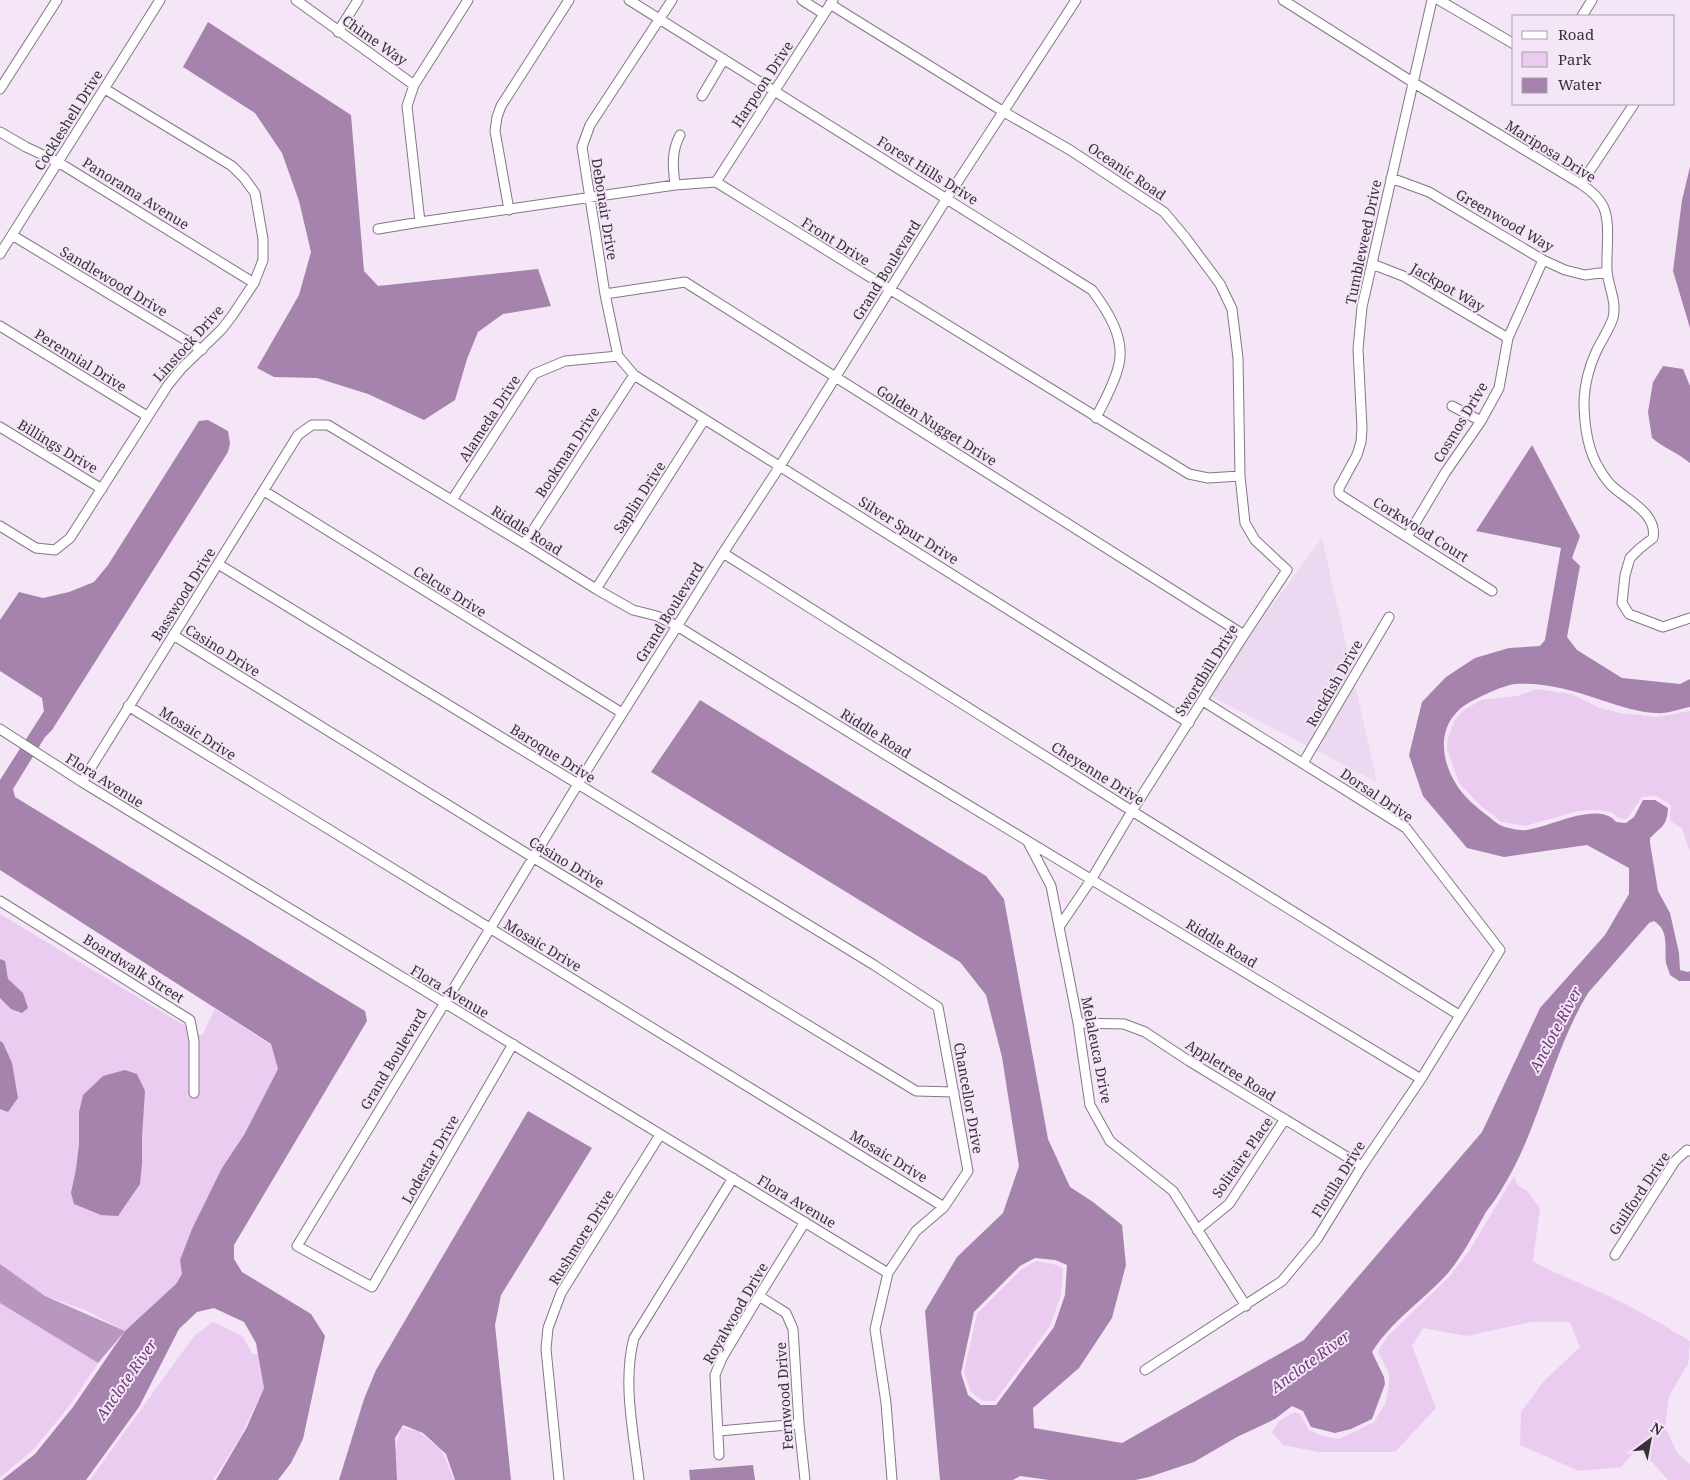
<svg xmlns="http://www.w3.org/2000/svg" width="1690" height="1480" viewBox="0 0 1690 1480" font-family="'Noto Serif',serif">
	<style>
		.built { fill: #ecd8f0 }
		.green { fill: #eaccf0 }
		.forest { fill: #b996c0 }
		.water { fill: #a583ac; fill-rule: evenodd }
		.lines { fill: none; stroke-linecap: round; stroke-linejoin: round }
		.minor-casing { stroke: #837786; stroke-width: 11 }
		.minor { stroke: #fff; stroke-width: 9 }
		.labels { text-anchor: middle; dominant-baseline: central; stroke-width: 4; stroke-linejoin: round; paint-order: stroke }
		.street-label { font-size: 14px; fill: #373238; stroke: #f4e5f7 }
		.water-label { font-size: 15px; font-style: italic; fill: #683b72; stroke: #f4e5f7 }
	</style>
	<rect width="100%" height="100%" fill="#f4e5f7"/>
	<path class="built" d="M1322 538 1377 782 1207 694Z"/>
	<path class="green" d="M1537 689 1572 694 1600 708 1620 713 1658 717 1690 711V852L1682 828 1670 821 1671 805 1656 796 1642 797C1637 803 1631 815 1626 819L1618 818 1613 813 1600 810 1578 811 1525 826 1502 822 1481 806 1459 783 1447 749 1448 737 1455 720 1463 711 1481 700 1517 696Z
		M0 914 202 1036 215 1009 271 1045 278 1069 180 1260 182 1274 176 1285 125 1331 85 1310 45 1296 0 1264Z
		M1514 1176 1517 1185 1526 1190 1540 1208 1533 1261C1557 1275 1578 1282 1602 1293 1633 1307 1662 1324 1690 1341L1688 1364 1669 1396 1665 1427 1678 1454 1690 1464V1480H1668L1653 1463 1637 1449 1621 1467 1579 1471 1520 1445 1521 1412 1543 1382 1580 1347 1570 1322H1531L1467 1336 1423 1328 1412 1346 1436 1408 1395 1452H1318L1283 1445 1272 1432 1280 1420 1295 1412 1300 1414 1309 1430 1322 1436 1339 1439 1374 1422 1386 1402 1389 1384V1373L1378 1352 1387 1337 1450 1276 1469 1251Z
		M1036 1261 1053 1264 1063 1268 1061 1295 1050 1326 995 1401H983L971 1392 964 1372 977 1314 1022 1269Z
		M0 1303 98 1363 70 1405 32 1451 0 1477Z
		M213 1322 242 1336 253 1354H258L264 1388 239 1439 213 1480H90L194 1336Z
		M401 1428 418 1431 442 1451 454 1480H397L395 1451Z"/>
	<path class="forest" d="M0 1264 45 1296 125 1331 98 1363 0 1303Z"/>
	<path class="water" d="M208 22 351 115 364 271 378 286 538 269 551 306 503 314 478 332 467 359 455 400 424 420 368 394 317 378 274 377 257 368 299 295 311 252 299 201 282 153 255 113 183 67Z
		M1690 167V328L1673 271 1682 200Z
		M1663 366 1683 369 1690 386V463C1678 453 1664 448 1652 438L1648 412 1653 382Z
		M208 420 228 431 230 443 228 452 52 730 45 737 13 789 15 797 365 1011 367 1021 234 1245V1259L242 1272 311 1314 325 1336 303 1439 291 1463 278 1480H216L247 1427 264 1388 256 1343 244 1322 214 1308 197 1312 179 1329 139 1407 86 1480H2L35 1454 73 1407 125 1331 176 1284 182 1274 180 1260 192 1229 222 1168 244 1135 278 1069 271 1044 0 870V780L44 711 42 698 0 671V620L19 592 43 598 69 592 94 582 108 565 199 421Z
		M1532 445 1580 536 1572 558 1580 566 1567 637 1577 650 1622 678 1680 684 1690 679V707C1679 709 1667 714 1656 713 1637 712 1620 706 1601 700 1575 691 1545 682 1516 684 1503 685 1482 696 1470 702 1438 720 1438 755 1456 784 1463 796 1477 808 1488 816 1492 819 1496 823 1500 825 1506 828 1520 831 1526 830 1549 828 1598 800 1616 822L1626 823 1634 817 1643 800H1655L1668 808C1667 826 1662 826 1650 838V843L1658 891 1670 913 1679 953 1680 970 1688 972 1690 971V981H1679L1670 975C1669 971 1667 967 1666 963 1664 948 1670 931 1654 921L1649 923 1588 993C1551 1054 1540 1127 1503 1187 1498 1196 1492 1204 1486 1212 1474 1233 1464 1254 1448 1273 1424 1300 1392 1320 1372 1352L1384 1377 1385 1384 1372 1419 1351 1429 1335 1433 1311 1427 1303 1411 1292 1406 1275 1419 1237 1437 1194 1462 1149 1477 1135 1480H1049L1020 1476 1013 1480H940L925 1311 957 1257 1003 1213 1019 1166 1002 1057 986 995 960 962 651 772 700 700 986 876 1004 899 1048 1139 1070 1187 1093 1202 1122 1225 1126 1265 1112 1318 1079 1368 1033 1408 1034 1428 1122 1443 1304 1340 1482 1132 1540 1008 1605 935 1629 894V868L1587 845 1504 857 1467 848 1423 796 1409 755 1422 702 1446 677 1475 658 1509 648 1540 646 1545 640 1561 548 1476 531ZM1035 1258 1055 1260 1067 1265 1065 1295 1054 1327 996 1405H981L968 1395 961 1373 974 1312 1020 1266Z
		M0 959 5 961 8 979 23 993 28 1008 22 1013 11 1009 0 998Z
		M0 1041 3 1043 12 1063 18 1098 8 1112 0 1109Z
		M125 1070 137 1074 145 1091 142 1137V1163L140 1184 118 1216 101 1215 74 1204 71 1193 76 1169 79 1145V1112L83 1095 103 1076Z
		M528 1111 592 1148 501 1295 495 1325 511 1480H455L446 1454 423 1433 403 1425 395 1438 397 1480H339L364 1399 376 1370Z
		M753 1465 755 1480H690L689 1470Z"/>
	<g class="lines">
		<g class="minor-casing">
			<path id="minor" d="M296 0 414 85
				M629 0 1092 290C1107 310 1125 337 1119 364 1115 383 1104 401 1096 418
				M672 0 590 125 582 147 605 294 618 356 634 375 1189 723
				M802 0 824 14
				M1283 0 1414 83 1581 184C1590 190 1598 196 1603 206 1611 222 1606 251 1607 270 1608 287 1617 300 1613 318 1609 330 1601 341 1596 352 1589 367 1585 383 1584 400 1584 423 1587 450 1600 470 1603 475 1607 481 1611 485 1626 500 1658 513 1653 538L1639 549 1630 558 1625 575 1622 603 1629 614 1663 627 1690 618
				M1432 0 1362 307 1358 349 1362 428 1361 442 1357 455 1339 488V493L1342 496 1492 591
				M1439 0 1514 44
				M830 4 1004 112 1070 150 1164 212 1185 237 1220 284 1232 309 1238 358 1240 476 1245 523 1255 540 1287 570 1244 635 1132 811 1091 880 1059 927
				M1582 16 1592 0
				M338 32 358 0
				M0 89 57 0
				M702 96 724 59
				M0 132 26 147 58 162 254 283
				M1391 178 1429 192 1543 260 1565 270 1585 275 1607 272
				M716 182 833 0
				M1581 184 1634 104
				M675 185C673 167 671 152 680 135
				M509 210 495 131 497 117 501 106 569 0
				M420 222 407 106 414 85 468 0
				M378 229 420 222 675 185 716 182 1189 474 1208 478 1240 476
				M12 235 202 350
				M0 254 160 0
				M1372 264 1403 276 1508 338
				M605 294 685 282 1244 635
				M0 326 147 416
				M1452 406 1481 421
				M0 427 102 489
				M264 491 622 713
				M452 500 534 374 565 361 618 356
				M0 526 36 548 55 550 70 538 168 385 182 368 222 329 232 316 254 283 263 260V239L255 193 244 178 232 166 105 89
				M1407 537 1445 473 1481 421 1499 388 1508 338 1543 260
				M524 544 634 375
				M723 553 1132 811 1459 1015
				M218 564 874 965 938 1007 968 1171 944 1207 916 1231 888 1273 875 1329 886 1403 892 1480
				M596 589 704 420
				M173 635 534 858 916 1091 954 1092
				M128 706 944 1207
				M0 729 82 782 888 1273
				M1303 763 1389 617
				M82 782 298 435 312 425H328L524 544 596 589 633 610 657 616 677 626 912 771 1421 1079
				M1028 842 1051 886 1078 1023 1090 1105 1110 1141 1173 1191 1246 1306
				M0 901 190 1020 194 1041V1093
				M1078 1023 1124 1024 1145 1032 1189 1061 1362 1166
				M513 1044 372 1287 297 1246 578 784 723 553 780 466 947 198 1076 0
				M1197 1230 1229 1204 1285 1119
				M1615 1255 1675 1161 1687 1150 1690 1151
				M759 1296 786 1313 793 1329 799 1424 805 1480
				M1145 1370 1282 1281 1317 1239 1362 1166 1421 1079 1500 950 1406 828 1203 701
				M719 1431 799 1424
				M719 1455 715 1375 722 1358 759 1296 805 1222
				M559 1480 546 1349 548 1328 561 1293 660 1135
				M639 1480C634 1435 622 1382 634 1338L733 1178"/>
		</g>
		<use href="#minor" class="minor"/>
	</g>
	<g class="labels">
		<g class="street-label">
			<text transform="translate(375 40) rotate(35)">Chime Way</text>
			<text transform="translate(762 84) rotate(-57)">Harpoon Drive</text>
			<text transform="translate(68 120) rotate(-58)">Cockleshell Drive</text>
			<text transform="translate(1551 151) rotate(32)">Mariposa Drive</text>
			<text transform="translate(928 170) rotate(32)">Forest Hills Drive</text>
			<text transform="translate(1127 171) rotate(34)">Oceanic Road</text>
			<text transform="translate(136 193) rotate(32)">Panorama Avenue</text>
			<text transform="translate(605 209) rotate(81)">Debonair Drive</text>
			<text transform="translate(1505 220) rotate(30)">Greenwood Way</text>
			<text transform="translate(836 241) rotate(32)">Front Drive</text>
			<text transform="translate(1363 242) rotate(-78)">Tumbleweed Drive</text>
			<text transform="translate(886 270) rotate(-58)">Grand Boulevard</text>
			<text transform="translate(114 281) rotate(31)">Sandlewood Drive</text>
			<text transform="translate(1448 287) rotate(30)">Jackpot Way</text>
			<text transform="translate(188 343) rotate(-48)">Linstock Drive</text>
			<text transform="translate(81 360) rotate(32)">Perennial Drive</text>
			<text transform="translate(489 418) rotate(-57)">Alameda Drive</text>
			<text transform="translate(1460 422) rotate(-59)">Cosmos Drive</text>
			<text transform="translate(937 425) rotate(32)">Golden Nugget Drive</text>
			<text transform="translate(58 446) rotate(31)">Billings Drive</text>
			<text transform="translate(567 452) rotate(-57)">Bookman Drive</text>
			<text transform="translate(639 497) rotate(-57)">Saplin Drive</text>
			<text transform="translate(1421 529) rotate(32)">Corkwood Court</text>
			<text transform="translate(527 530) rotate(32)">Riddle Road</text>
			<text transform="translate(909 530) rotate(32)">Silver Spur Drive</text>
			<text transform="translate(450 591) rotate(32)">Celcus Drive</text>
			<text transform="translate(183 594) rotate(-58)">Basswood Drive</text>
			<text transform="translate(669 612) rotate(-58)">Grand Boulevard</text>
			<text transform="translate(223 650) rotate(32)">Casino Drive</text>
			<text transform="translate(1206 670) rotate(-58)">Swordbill Drive</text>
			<text transform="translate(1334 683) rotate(-60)">Rockfish Drive</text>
			<text transform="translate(198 733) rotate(32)">Mosaic Drive</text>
			<text transform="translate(876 733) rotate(32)">Riddle Road</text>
			<text transform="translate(553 753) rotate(32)">Baroque Drive</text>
			<text transform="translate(1098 773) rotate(32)">Cheyenne Drive</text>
			<text transform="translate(105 780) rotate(32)">Flora Avenue</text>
			<text transform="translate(1377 795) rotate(34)">Dorsal Drive</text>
			<text transform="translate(567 862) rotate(31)">Casino Drive</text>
			<text transform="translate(1222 943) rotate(31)">Riddle Road</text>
			<text transform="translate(543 945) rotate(31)">Mosaic Drive</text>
			<text transform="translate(134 968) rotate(32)">Boardwalk Street</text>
			<text transform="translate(450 991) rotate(31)">Flora Avenue</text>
			<text transform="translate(1097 1050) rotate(79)">Melaleuca Drive</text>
			<text transform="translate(393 1059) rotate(-59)">Grand Boulevard</text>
			<text transform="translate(1231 1070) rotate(32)">Appletree Road</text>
			<text transform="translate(969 1098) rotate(80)">Chancellor Drive</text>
			<text transform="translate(889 1156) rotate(31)">Mosaic Drive</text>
			<text transform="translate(1242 1157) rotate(-55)">Solitaire Place</text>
			<text transform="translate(430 1159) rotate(-60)">Lodestar Drive</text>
			<text transform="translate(1338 1179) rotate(-58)">Flotilla Drive</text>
			<text transform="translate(1639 1193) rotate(-56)">Guilford Drive</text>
			<text transform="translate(797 1201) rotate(31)">Flora Avenue</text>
			<text transform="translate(581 1237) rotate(-58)">Rushmore Drive</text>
			<text transform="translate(735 1313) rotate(-60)">Royalwood Drive</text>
			<text transform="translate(784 1396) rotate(-94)">Fernwood Drive</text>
		</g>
		<g class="water-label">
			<text transform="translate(1555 1029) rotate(-62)">Anclote River</text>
			<text transform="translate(1310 1361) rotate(-36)">Anclote River</text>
			<text transform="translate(126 1379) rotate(-55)">Anclote River</text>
		</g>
	</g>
	<rect x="1512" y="15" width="162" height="90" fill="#f4e5f7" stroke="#a89dab"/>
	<rect x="1522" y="31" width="25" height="8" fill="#ffffff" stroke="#a89dab"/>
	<text x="1558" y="40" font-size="15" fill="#373238">Road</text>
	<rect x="1522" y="52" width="25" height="15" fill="#eaccf0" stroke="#a89dab"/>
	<text x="1558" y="65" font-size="15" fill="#373238">Park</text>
	<rect x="1522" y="78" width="25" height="15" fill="#a583ac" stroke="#a89dab"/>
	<text x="1558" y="90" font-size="15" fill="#373238">Water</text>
	<g transform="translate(1650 1440) rotate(32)" stroke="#f4e5f7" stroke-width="4" paint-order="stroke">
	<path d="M0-4L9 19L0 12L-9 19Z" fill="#373238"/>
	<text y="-8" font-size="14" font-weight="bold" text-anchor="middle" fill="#373238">N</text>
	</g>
</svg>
